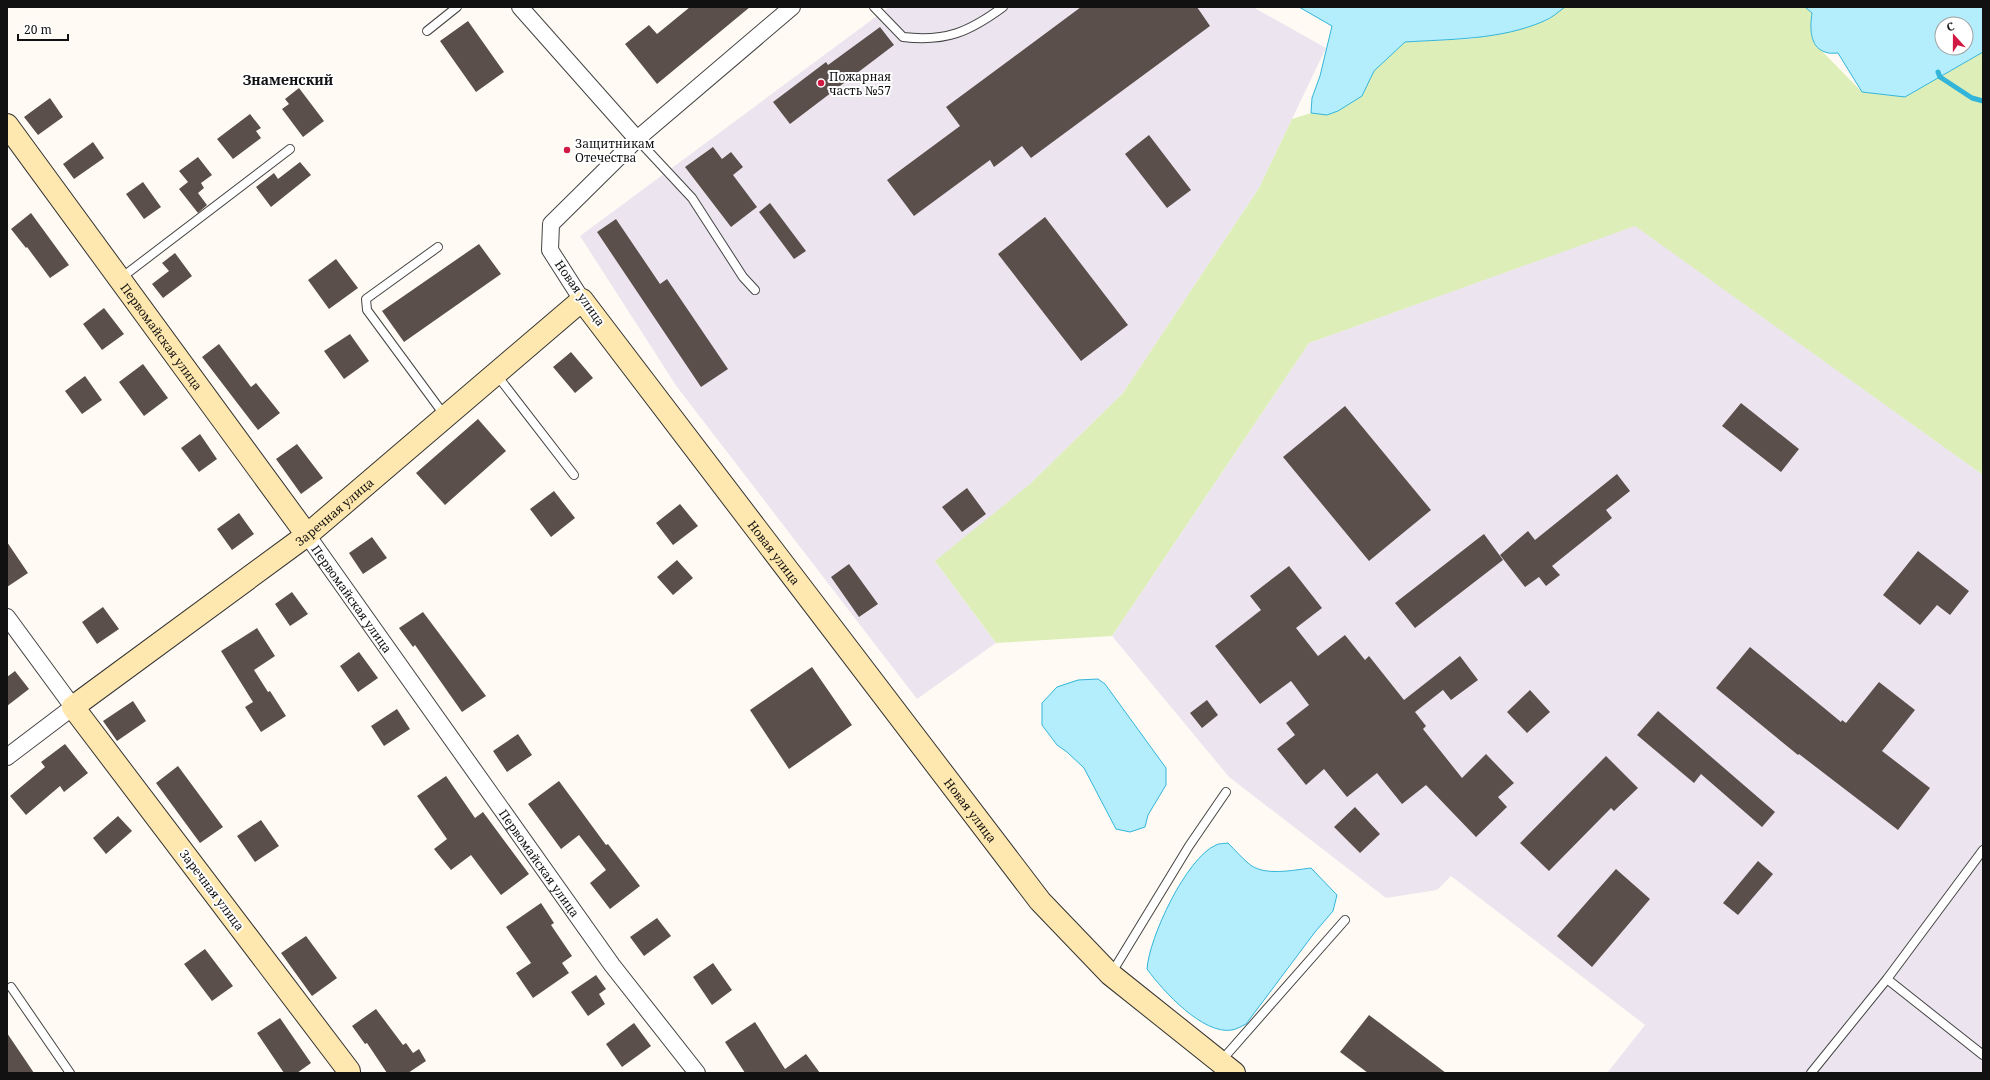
<svg xmlns="http://www.w3.org/2000/svg" width="1990" height="1080" viewBox="0 0 1990 1080" font-family="'Noto Serif',serif">
	<style>
		.industrial { fill: #ece5f0 }
		.green { fill: #deeeb9 }
		.water { fill: #b4eefc; stroke: #33b5da; fill-rule: evenodd }
		.lines { fill: none; stroke-linecap: round; stroke-linejoin: round }
		.stream { stroke: #33b5da; stroke-width: 5 }
		.building { fill: #5b4f4c }
		.lane-casing { stroke: #444; stroke-width: 10 }
		.street-casing { stroke: #444; stroke-width: 18 }
		.secondary-casing { stroke: #333; stroke-width: 24 }
		.lane { stroke: #fff; stroke-width: 8 }
		.street { stroke: #fff; stroke-width: 16 }
		.secondary { stroke: #ffe8af; stroke-width: 22 }
		.poi-dot { fill: #d01a43; stroke: #fff; stroke-width: 1.5 }
		.labels { text-anchor: middle; dominant-baseline: central; stroke-width: 4; stroke-linejoin: round; paint-order: stroke }
		.poi-label { font-size: 12px; fill: #111; stroke: #fff; text-anchor: start }
		.street-label { font-size: 12px; fill: #111; stroke: #fff }
		.quarter-label { font-size: 14px; font-weight: bold; fill: #111; stroke: #fff }
	</style>
	<rect width="100%" height="100%" fill="#fffbf4"/>
	<path class="industrial" d="M889 7H1253L1326 48 1259 188 1123 393 1015 499 935 561 996 643 917 699 677 387 580 236Z
		M1635 225 1983 475V1073H1607L1645 1025 1451 876 1437 890 1386 898 1229 777 1112 636 1309 343Z"/>
	<path class="green" d="M1565 7H1805L1812 13 1815 44 1862 92 1905 97 1983 52V475L1635 226 1309 343 1112 636 996 643 935 561 1030 484 1123 393 1259 188 1292 119 1311 113 1338 111 1361 96 1374 71 1405 42 1471 39 1546 21Z"/>
	<path class="water" d="M1299 7H1565C1558 12 1552 18 1544 21 1501 40 1451 39 1405 42L1374 71 1362 96 1338 111 1327 115 1311 113 1312 98 1320 76 1332 26Z
		M1805 7H1983V52L1905 97 1862 92 1838 53C1834 53 1829 54 1825 52 1809 47 1810 26 1812 13ZM1942 24H1966V48H1942Z
		M1098 679 1105 684 1166 768V785L1148 815 1145 827 1130 832 1116 829 1084 768 1067 752 1057 745 1042 725V703L1057 687 1078 680Z
		M1228 843C1235 850 1241 857 1248 863 1263 877 1293 870 1311 868L1337 895 1333 911 1315 932 1246 1024C1242 1026 1237 1029 1232 1030 1203 1035 1163 991 1147 969 1149 938 1186 858 1216 845 1219 843 1224 844 1228 843Z"/>
	<g class="lines">
		<path class="stream" d="M1938 72 1940 77 1972 98 1983 101"/>
	</g>
	<path class="building" d="M690 7H750L657 84 625 44 649 25 657 34Z
		M1081 7H1197L1210 26 1031 158 1022 146 994 167 990 160 914 216 887 180 960 126 946 107Z
		M468 21 504 72 476 92 440 41Z
		M880 27 894 45 790 124 773 102 826 62 828 65Z
		M299 88 324 121 303 137 282 109 289 104 285 99Z
		M50 98 63 117 38 135 24 117Z
		M250 114 261 128 256 131 261 138 233 159 217 139Z
		M1149 135 1191 190 1167 208 1125 154Z
		M93 142 104 158 74 179 63 164Z
		M713 147 722 159 731 152 743 167 733 175 757 207 731 227 685 167Z
		M198 157 212 175 201 183 204 188 198 193 207 205 198 213 179 189 188 182 179 171Z
		M300 162 311 175 271 207 256 187 274 173 278 179Z
		M143 182 161 207 144 219 126 194Z
		M770 203 806 251 794 259 759 212Z
		M31 213 69 265 50 278 27 247 26 248 11 229Z
		M1045 217 1128 325 1081 361 998 254Z
		M616 219 660 284 667 279 728 369 701 387 597 232Z
		M479 244 501 274 404 342 382 311Z
		M175 253 192 276 163 298 152 284 169 271 162 263Z
		M336 259 358 288 329 309 308 280Z
		M104 308 124 334 102 350 83 324Z
		M350 334 369 361 344 379 324 351Z
		M219 344 251 387 256 383 280 413 258 430 202 357Z
		M571 352 593 378 575 393 553 367Z
		M143 364 168 398 144 416 119 382Z
		M85 376 102 400 82 414 65 391Z
		M1741 403 1799 449 1781 472 1722 426Z
		M1345 406 1431 510 1369 561 1283 457Z
		M478 419 506 451 445 505 416 473Z
		M200 434 217 459 199 472 181 448Z
		M297 444 323 478 301 494 276 459Z
		M1617 474 1630 491 1606 510 1612 518 1552 566 1560 575 1546 586 1539 577 1525 587 1500 555 1528 531 1535 540Z
		M967 488 986 514 962 532 942 507Z
		M554 491 575 518 551 537 530 509Z
		M680 504 698 526 673 545 656 523Z
		M239 513 254 534 232 550 217 529Z
		M1484 534 1503 560 1415 628 1395 603Z
		M372 537 387 558 363 574 349 553Z
		M7 542 28 573 7 587Z
		M1918 551 1969 591 1950 615 1937 605 1920 625 1883 595Z
		M677 560 693 578 673 595 657 577Z
		M849 564 878 604 859 617 831 577Z
		M1289 566 1322 608 1296 628 1318 656 1345 635 1365 660 1369 656 1404 700 1460 656 1478 680 1451 700 1443 690 1415 712 1426 726 1423 729 1462 778 1486 754 1514 783 1498 797 1507 807 1476 837 1426 785 1402 804 1377 773 1347 797 1324 769 1306 785 1277 749 1295 735 1286 723 1309 705 1291 681 1260 704 1215 646 1261 610 1250 596Z
		M292 592 308 614 290 626 275 604Z
		M103 607 119 629 97 644 82 622Z
		M423 612 486 696 462 712 415 645 413 647 399 628Z
		M257 628 275 656 254 670 268 692 270 691 286 716 261 732 245 707 253 702 221 651Z
		M1750 647 1841 722 1842 720 1846 723 1879 682 1915 710 1882 751 1930 788 1898 830 1799 754 1798 755 1716 688Z
		M359 652 378 678 358 692 340 666Z
		M812 667 852 725 789 769 750 710Z
		M15 671 29 689 7 706V677Z
		M1530 690 1550 712 1527 733 1507 712Z
		M1207 700 1218 715 1202 728 1190 713Z
		M133 701 146 721 117 741 103 721Z
		M397 709 410 729 384 746 371 726Z
		M1658 711 1775 812 1762 827 1701 774 1694 783 1637 735Z
		M518 734 532 755 507 772 493 751Z
		M65 744 88 773 64 792 60 786 26 815 10 796 45 767 41 762Z
		M1606 756 1638 788 1614 811 1611 808 1549 871 1520 843Z
		M178 766 223 827 200 843 156 783Z
		M446 776 475 818 483 812 529 874 501 895 471 855 451 870 434 849 447 839 417 796Z
		M559 781 606 845 608 844 640 886 610 909 590 883 606 870 579 835 561 849 528 804Z
		M1355 807 1380 834 1360 853 1334 827Z
		M118 816 132 831 106 854 93 838Z
		M261 820 279 846 255 862 237 836Z
		M1758 861 1773 874 1738 915 1723 903Z
		M1616 869 1650 899 1592 967 1557 936Z
		M541 903 554 923 551 925 572 956 562 963 569 973 533 998 516 973 531 963 506 927Z
		M657 918 671 936 644 956 630 937Z
		M306 936 337 978 312 996 281 953Z
		M205 949 233 986 212 1001 184 964Z
		M713 963 732 990 712 1005 693 977Z
		M596 975 606 989 599 994 605 1004 588 1016 571 992Z
		M376 1009 403 1045 406 1043 413 1053 419 1049 426 1061 408 1073H387L367 1043 365 1044 352 1026Z
		M1369 1015 1446 1073H1368L1340 1052Z
		M280 1018 311 1063 297 1073H284L257 1033Z
		M755 1022 785 1069 806 1054 820 1073H745L725 1042Z
		M634 1023 651 1046 622 1067 606 1044Z
		M7 1033 34 1073H7Z"/>
	<g class="lines">
		<g class="lane-casing">
			<path id="lane" d="M874 7 903 37C946 42 969 32 1003 7
				M427 31 457 7
				M637 139 692 198 743 277 755 290
				M438 247 366 299 367 310 445 416
				M121 278 290 149
				M496 374 574 475
				M1111 974 1189 846 1226 792
				M1887 979 1983 1055
				M11 987 70 1073
				M1221 1061 1345 920
				M1811 1073 1887 979 1983 850"/>
		</g>
		<g class="street-casing">
			<g id="street">
				<path d="M520 7 637 139"/>
				<path d="M582 300 550 250 551 224 637 139 792 7"/>
				<path id="s1" d="M307 535 612 965 697 1073"/>
				<path d="M7 617 73 707 7 757"/>
			</g>
		</g>
		<g class="secondary-casing">
			<g id="secondary">
				<path id="s2" d="M7 125 307 535"/>
				<path id="s3" d="M347 1073 349 1071 73 707 307 535 582 300 1040 901 1110 974 1234 1073"/>
			</g>
		</g>
		<use href="#lane" class="lane"/>
		<use href="#street" class="street"/>
		<use href="#secondary" class="secondary"/>
	</g>
	<g class="poi-dot">
		<circle cx="821" cy="83" r="4"/>
		<circle cx="567" cy="150" r="4"/>
	</g>
	<g class="labels">
		<g class="poi-label">
			<text x="829" y="76">Пожарная<tspan x="829" dy="14">часть №57</tspan></text>
			<text x="575" y="143">Защитникам<tspan x="575" dy="14">Отечества</tspan></text>
		</g>
		<g class="street-label">
			<text transform="translate(580 293) rotate(55)">Новая улица</text>
			<text stroke="none"><textPath href="#s2" startOffset="262">Первомайская улица</textPath></text>
			<text stroke="none"><textPath href="#s3" startOffset="786">Заречная улица</textPath></text>
			<text stroke="none"><textPath href="#s3" startOffset="1429">Новая улица</textPath></text>
			<text stroke="none"><textPath href="#s1" startOffset="78">Первомайская улица</textPath></text>
			<text stroke="none"><textPath href="#s3" startOffset="1753">Новая улица</textPath></text>
			<text stroke="none"><textPath href="#s1" startOffset="402">Первомайская улица</textPath></text>
			<text transform="translate(212 890) rotate(53)">Заречная улица</text>
		</g>
		<g class="quarter-label">
			<text x="288" y="79">Знаменский</text>
		</g>
	</g>
	<rect width="1990" height="1080" fill="none" stroke="#111111" stroke-width="16"/>
	<g transform="translate(1954 36) rotate(339)"><circle r="19" fill="#ffffff" stroke="#a0a0a0"/>
	<path d="M0-3L7 15L0 10L-7 15Z" fill="#d01a43"/>
	<text y="-6" font-size="11" font-weight="bold" text-anchor="middle" fill="#111111">С</text>
	</g>
	<path d="M18 34v6h50v-6" fill="none" stroke="#111111" stroke-width="2"/>
	<text x="24" y="34" font-size="12" fill="#111111" stroke="#ffffff" stroke-width="3" paint-order="stroke">20 m</text>
</svg>
